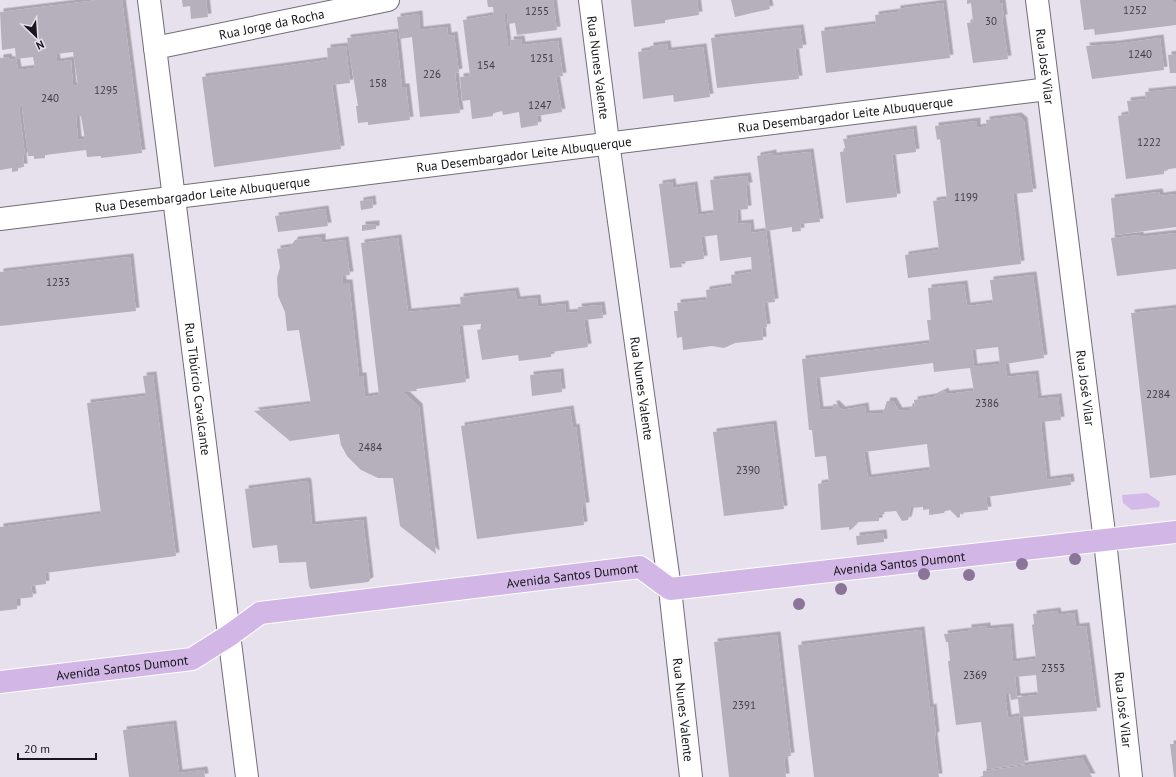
<svg xmlns="http://www.w3.org/2000/svg" width="1176" height="777" viewBox="0 0 1176 777" font-family="'PT Sans',sans-serif">
	<style>
		.green { fill: #d4bae8 }
		.building { fill: #b6b0bc; fill-rule: evenodd; filter: url(#shadow) }
		.lines { fill: none; stroke-linecap: round; stroke-linejoin: round }
		.minor-casing { stroke: #726c77; stroke-width: 24 }
		.major-casing { stroke: #fff; stroke-width: 24 }
		.minor { stroke: #fff; stroke-width: 22 }
		.major { stroke: #d1b6e6; stroke-width: 22 }
		.tree { fill: #8a7498 }
		.labels { text-anchor: middle; dominant-baseline: central; stroke-width: 4; stroke-linejoin: round; paint-order: stroke }
		.number-label { font-size: 11px; fill: #403c42 }
		.street-label { font-size: 13px; fill: #18161a; stroke: #e7e0ed }
	</style>
	<defs>
		<filter id="shadow"><feDropShadow dx="3.5" dy="-3.5" stdDeviation="0" flood-color="#0004"/></filter>
	</defs>
	<rect width="100%" height="100%" fill="#e7e0ed"/>
	<path class="green" d="M1147 493 1160 502 1159 507 1132 510 1123 503 1122 495Z"/>
	<path class="building" d="M98 0H122L142 153 101 158V156L87 157 86 150 45 155V158L34 159V156H28L22 107H19L25 156H23L24 167H18V171L12 172V168L0 170V58L8 57 9 60 16 59 18 70 35 68 33 57 16 59 15 48 2 50 0 12ZM73 52 78 85 73 86 71 60 57 62 56 54ZM76 116H81L85 139 78 140Z
		M182 0H206L208 17 191 19 190 6 183 7Z
		M487 0H553L557 30 517 35 515 23 508 24 507 14H504L508 46H511L510 40 521 39 522 45 558 41 563 76 556 77 562 112 537 116 538 125 521 128 519 112 503 115 502 111 493 113V116L472 119 470 100 462 101 460 77 470 76 463 20 494 15 493 7H488Z
		M631 0H697L699 15 665 20V23L634 27Z
		M731 0H768L770 9 735 17Z
		M967 0H1000V3H1002L1004 18H1002L1008 59 973 63 967 23 973 22 971 3 967 4Z
		M1080 0H1173V3L1176 2V25L1095 35 1094 29 1084 30Z
		M943 3 950 58 826 73 821 31 876 24 875 15 897 12V9Z
		M419 14 420 30 447 27 448 36 454 35 459 72 455 73 460 113 420 117 412 37 400 39 397 17Z
		M800 28 803 48 795 49 799 79 717 88 711 38Z
		M396 32 402 87H406L410 120 368 125V122L358 123 356 106H358L347 38Z
		M1160 38 1164 70 1092 79 1086 46 1116 44Z
		M667 44 668 51 703 47 710 97 674 102 673 95 643 99 638 52 650 50V46Z
		M346 46 350 83 332 85 341 149 214 167 202 77 328 60 327 48Z
		M1176 54V73H1170L1168 55Z
		M1176 89V168L1164 170V174L1126 179 1118 116 1129 114 1127 101 1146 99 1145 92Z
		M1018 116 1024 121 1033 192 1013 194 1021 264 908 278 905 255 939 250 933 201 947 199 940 139 937 140 935 126 977 121V128L987 126 986 120Z
		M913 129 916 152 892 155 897 197 846 203 840 152 846 151 843 139Z
		M810 152 820 222 800 224 801 231 792 232V227L766 231 757 156 773 153V156Z
		M747 176 749 186H746L748 209 737 210 738 224 750 223 751 233 766 231 775 302 764 303 767 327 762 328 763 340 735 343 724 348 712 346 683 350 682 337 677 338 674 311H678L677 303 707 300 706 290 732 286 731 275 752 272 751 257 720 261 717 235 701 237 704 259 681 262 682 267 670 268 659 184 672 182 673 188 694 185 698 215 714 213 710 180Z
		M1159 192 1160 196 1176 194V227L1115 235 1111 198Z
		M372 199 373 208 361 210 360 201Z
		M325 209 328 226 278 232 275 216Z
		M376 224V229L362 231V225Z
		M1176 233V269L1117 276 1111 238 1140 235V237Z
		M322 237V243L345 240 350 275 342 276 343 283H349L359 376H363L365 397 379 395 361 243 398 238 408 312 461 307 460 297 515 291 517 300 537 298 538 307 565 304 566 313 579 312 578 307 601 305 603 318 584 320 588 347 551 352V357L519 361 518 355 482 360 477 330 481 329V324L459 326 466 382 416 389 417 391 403 392 419 407 436 554 400 526 393 478H378L361 470 347 456 341 445 339 434 290 441 254 411 311 404 299 330 287 331 285 312 278 296 277 278 280 267 277 249 290 247 295 240Z
		M130 257 136 311 0 326V272Z
		M1033 275 1044 358 1005 364 1007 377 1035 374 1038 399 1058 397 1061 420 1041 422 1047 480 1070 477 1071 485 986 497 988 510 960 513V517L958 518 950 510 945 511 944 513 929 515V509L923 510V507L911 508 908 520 902 521 896 511 884 512 885 514 879 515V521L858 522 852 529 849 530V527L821 530 818 484 829 482 826 456 815 457 812 430H809L802 359 930 343 927 320H931L928 288 964 284 967 306 993 303 990 280ZM998 347 1000 364 974 367 972 350ZM933 363 934 372 970 368 974 391 946 394 945 391 933 397 914 400 915 407H909V410L899 411 893 401H887L883 413 866 414 865 406 842 410 836 404H833L834 409 820 410 816 378ZM927 444 930 470 868 478 864 452Z
		M1176 308V475L1150 478 1131 313Z
		M560 372 562 392 532 396 530 375Z
		M153 375 176 556 45 573 46 584 31 586 33 597 17 599V609L0 611V527L101 514 87 403 146 396 143 376Z
		M570 409 573 428 576 427 586 506H582L584 525 477 539 461 426Z
		M773 424 784 509 724 516 713 432Z
		M306 481 308 483 312 525 363 520 370 580 368 582 311 589 309 586 306 562 279 563 277 545 253 548 252 546 245 489Z
		M883 533 884 542 857 545 856 536Z
		M1057 611 1058 615 1074 613 1076 627 1086 626 1097 711 1020 717 1018 699 1011 700 1010 694H1005L1008 718 1019 716 1025 764 987 769 981 722 956 725 948 661H950L948 642H946L944 634 968 631V628L987 626V629L1010 627 1013 662 1036 659 1032 625 1034 624 1033 614ZM1036 675 1038 695 1017 697 1015 677Z
		M921 630 930 708 933 707 936 735 934 736 939 777H814L798 645Z
		M777 635 791 756 784 757 786 777H729L714 642Z
		M173 724 179 773 204 770 205 777H129L123 730Z
		M1170 744H1176V777H1174Z
		M1082 758 1092 777H979L983 776V771Z"/>
	<g class="lines">
		<g class="minor-casing">
			<g id="minor">
				<path id="s1" d="M149 0 247 777"/>
				<path id="s2" d="M590 0 608 142 670 589 691 777"/>
				<path id="s3" d="M1037 0 1105 541 1131 777"/>
				<path id="s4" d="M155 48 388 0"/>
				<path id="s5" d="M0 219 1048 89"/>
			</g>
		</g>
		<g class="major-casing">
			<g id="major">
				<path id="s6" d="M0 682 192 659 230 635 260 613 640 567 670 589 1176 532"/>
			</g>
		</g>
		<use href="#minor" class="minor"/>
		<use href="#major" class="major"/>
	</g>
	<g class="tree">
		<circle cx="1075" cy="559" r="6"/>
		<circle cx="1022" cy="564" r="6"/>
		<circle cx="924" cy="574" r="6"/>
		<circle cx="969" cy="575" r="6"/>
		<circle cx="841" cy="589" r="6"/>
		<circle cx="799" cy="604" r="6"/>
	</g>
	<g class="labels">
		<g class="number-label">
			<text x="1135" y="10">1252</text>
			<text x="537" y="11">1255</text>
			<text x="991" y="21">30</text>
			<text x="1140" y="54">1240</text>
			<text x="542" y="58">1251</text>
			<text x="486" y="65">154</text>
			<text x="432" y="74">226</text>
			<text x="378" y="83">158</text>
			<text x="106" y="90">1295</text>
			<text x="50" y="98">240</text>
			<text x="540" y="105">1247</text>
			<text x="1149" y="142">1222</text>
			<text x="966" y="197">1199</text>
			<text x="58" y="282">1233</text>
			<text x="1158" y="394">2284</text>
			<text x="987" y="403">2386</text>
			<text x="370" y="447">2484</text>
			<text x="748" y="470">2390</text>
			<text x="1053" y="668">2353</text>
			<text x="975" y="675">2369</text>
			<text x="744" y="705">2391</text>
		</g>
		<g class="street-label">
			<text stroke="none"><textPath href="#s4" startOffset="119">Rua Jorge da Rocha</textPath></text>
			<text stroke="none"><textPath href="#s2" startOffset="68">Rua Nunes Valente</textPath></text>
			<text stroke="none"><textPath href="#s3" startOffset="67">Rua José Vilar</textPath></text>
			<text stroke="none"><textPath href="#s5" startOffset="852">Rua Desembargador Leite Albuquerque</textPath></text>
			<text stroke="none"><textPath href="#s5" startOffset="528">Rua Desembargador Leite Albuquerque</textPath></text>
			<text stroke="none"><textPath href="#s5" startOffset="204">Rua Desembargador Leite Albuquerque</textPath></text>
			<text stroke="none"><textPath href="#s1" startOffset="392">Rua Tibúrcio Cavalcante</textPath></text>
			<text stroke="none"><textPath href="#s2" startOffset="392">Rua Nunes Valente</textPath></text>
			<text stroke="none"><textPath href="#s3" startOffset="391">Rua José Vilar</textPath></text>
			<text stroke="none"><textPath href="#s6" startOffset="926">Avenida Santos Dumont</textPath></text>
			<text stroke="none"><textPath href="#s6" startOffset="590">Avenida Santos Dumont</textPath></text>
			<text stroke="none"><textPath href="#s6" startOffset="123">Avenida Santos Dumont</textPath></text>
			<text stroke="none"><textPath href="#s2" startOffset="716">Rua Nunes Valente</textPath></text>
			<text stroke="none"><textPath href="#s3" startOffset="715">Rua José Vilar</textPath></text>
		</g>
	</g>
	<g transform="translate(36 36) rotate(155)" stroke="#e7e0ed" stroke-width="3" paint-order="stroke">
	<path d="M0-3L7 15L0 10L-7 15Z" fill="#18161a"/>
	<text y="-6" font-size="11" font-weight="bold" text-anchor="middle" fill="#18161a">N</text>
	</g>
	<path d="M18 753v6h78v-6" fill="none" stroke="#18161a" stroke-width="2"/>
	<text x="24" y="753" font-size="12" fill="#18161a" stroke="#e7e0ed" stroke-width="3" paint-order="stroke">20 m</text>
</svg>
